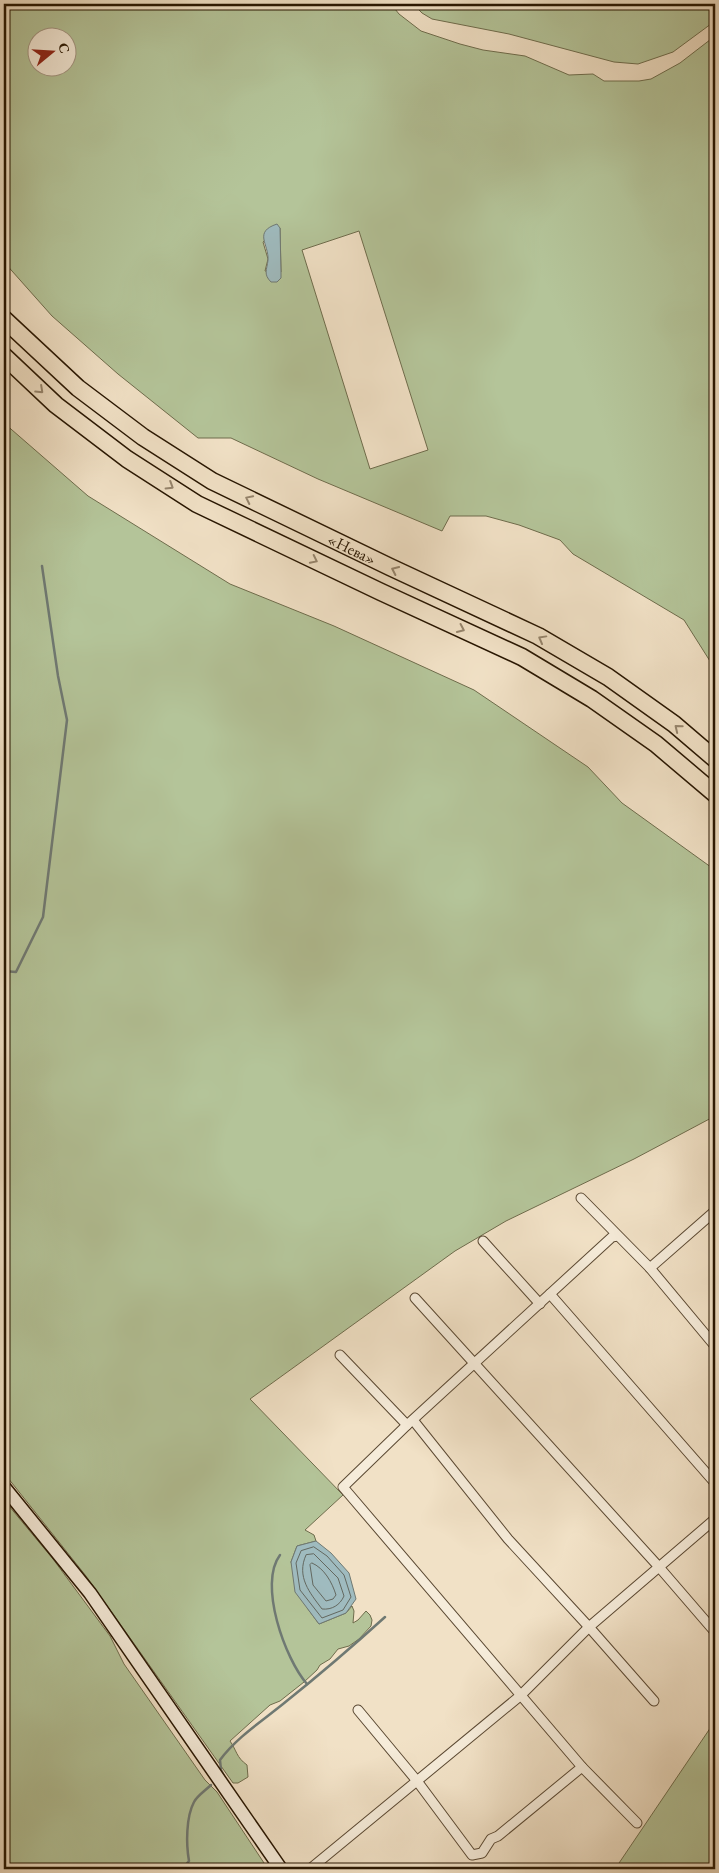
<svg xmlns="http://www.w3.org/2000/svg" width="719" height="1873" font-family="'EB Garamond',serif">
  <rect width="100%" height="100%" fill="#f1e1c6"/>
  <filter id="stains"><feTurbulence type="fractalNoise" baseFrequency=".004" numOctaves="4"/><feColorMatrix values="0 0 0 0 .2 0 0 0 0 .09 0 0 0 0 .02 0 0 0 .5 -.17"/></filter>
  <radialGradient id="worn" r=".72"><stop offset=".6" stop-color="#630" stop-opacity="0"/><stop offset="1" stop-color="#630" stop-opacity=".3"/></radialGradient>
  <!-- green -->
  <g fill="#b4c499" stroke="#6e6c4c" fill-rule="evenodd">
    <path d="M4,4H391L399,14L421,31L460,44L483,50L525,56L569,75L593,74L604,81H639L651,79L680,63L715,36V669L684,620L573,554L560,540L519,525L486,516H450L442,531L318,479L231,438H198L118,374L52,316L4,262ZM38,38H68V68H38ZM280,228L281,272L265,271L268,259L263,242ZM359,231L428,450L370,469L302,250Z"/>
    <polygon points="413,4 715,4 715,21 673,52 638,64 614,62 509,34 432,19 422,13"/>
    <path d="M4,423L88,496L230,584L334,626L474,690L588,767L622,803L715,870V1116L634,1159L506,1221L455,1251L250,1399L343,1495L305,1530L314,1535L316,1541L297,1546L291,1562L308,1609L319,1624L346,1613L352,1606L354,1611L353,1623L358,1620L366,1611L370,1615L372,1620L371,1626L359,1639L349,1646L338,1649L330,1659L320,1665L317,1670L304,1682L280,1701L270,1705L230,1741C237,1751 236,1757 247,1765L248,1777L238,1783H233L86,1576L4,1473Z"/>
    <polygon points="4,1500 53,1559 110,1636 124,1664 205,1780 217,1792 268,1869 4,1869"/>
    <polygon points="715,1721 715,1869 615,1869"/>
  </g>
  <!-- water -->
  <g fill="#9fbbbf" stroke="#6f7973">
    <path d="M277,224L280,228L281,272V278L277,282H271C263,274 267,270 268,260C269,244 253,232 277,224Z"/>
    <polygon points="316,1541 331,1553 349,1573 356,1599 346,1613 319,1624 295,1592 291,1562 297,1546"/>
  </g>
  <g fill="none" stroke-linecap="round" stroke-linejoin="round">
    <!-- shore -->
    <g stroke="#636860" stroke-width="1">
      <polygon points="314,1547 327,1556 344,1575 351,1597 343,1610 322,1618 300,1590 296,1563 301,1551"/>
      <path d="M314,1554L338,1578L344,1596C340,1605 332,1610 322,1609C310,1593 296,1577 306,1555Z"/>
      <path d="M312,1563C324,1568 332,1582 336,1595L333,1599L326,1601L313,1585L310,1565Z"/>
    </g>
    <!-- stream -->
    <g stroke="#6f7973" stroke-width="2.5">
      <polyline points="4,971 16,972 43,917 67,720 58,676 42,566"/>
      <path d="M280,1555C258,1584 285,1659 307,1684"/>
      <path d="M224,1776L221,1770L220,1760C236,1738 262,1721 283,1704C318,1676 352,1647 385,1617"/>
      <path d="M182,1869L189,1861C186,1844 186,1817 194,1802C197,1796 206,1790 211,1785"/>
    </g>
    <defs>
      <g id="street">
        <polyline points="581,1198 650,1268 715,1346"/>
        <polyline points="617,1236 612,1237 407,1425 343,1487 582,1767 637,1823"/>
        <polyline points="483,1241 540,1304"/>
        <polyline points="650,1268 715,1211"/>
        <polyline points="550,1294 715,1483"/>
        <polyline points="415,1298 659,1567 715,1632"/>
        <polyline points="340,1355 407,1425"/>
        <polyline points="413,1420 508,1539 589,1627 654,1701"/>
        <polyline points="358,1710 417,1781 472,1855 482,1853 491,1839 498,1836 582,1767"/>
        <polyline points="310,1869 520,1696 589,1627 715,1519"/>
      </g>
      <polyline id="secondary" points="4,1487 90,1593 281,1869"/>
      <g id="highway">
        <path id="s1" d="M4,319L78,388L143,437L212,481L390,567L538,636L608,677L674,724L715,759"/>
        <polyline points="4,356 56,405 127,459 197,504 381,592 522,657 592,699 656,744 715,794"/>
      </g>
    </defs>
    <!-- street casing -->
    <use href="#street" stroke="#5a4832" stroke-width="11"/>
    <!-- secondary casing -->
    <use href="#secondary" stroke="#271500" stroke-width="15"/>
    <!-- highway casing -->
    <use href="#highway" stroke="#271500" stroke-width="19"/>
    <!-- street -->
    <use href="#street" stroke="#f6ecda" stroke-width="9"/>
    <!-- secondary -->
    <use href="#secondary" stroke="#f6ecda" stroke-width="12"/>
    <!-- highway -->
    <use href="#highway" stroke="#f1e1c6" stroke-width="16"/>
  </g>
  <!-- one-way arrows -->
  <defs><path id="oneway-chevron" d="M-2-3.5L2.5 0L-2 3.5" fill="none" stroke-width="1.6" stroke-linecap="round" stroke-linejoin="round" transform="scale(1.25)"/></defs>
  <g stroke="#96856d">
    <use href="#oneway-chevron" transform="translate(40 390) rotate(43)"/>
    <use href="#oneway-chevron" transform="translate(170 486) rotate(32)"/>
    <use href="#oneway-chevron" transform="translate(249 499) rotate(-154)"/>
    <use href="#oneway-chevron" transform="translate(314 560) rotate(26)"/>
    <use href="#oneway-chevron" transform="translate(395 570) rotate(-155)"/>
    <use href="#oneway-chevron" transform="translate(461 629) rotate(25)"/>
    <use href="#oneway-chevron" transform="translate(542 639) rotate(-151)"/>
    <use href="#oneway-chevron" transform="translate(678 728) rotate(-141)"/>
  </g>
  <g text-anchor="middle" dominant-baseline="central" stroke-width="4.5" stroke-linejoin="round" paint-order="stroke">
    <!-- street labels -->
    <g font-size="16" fill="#271500" stroke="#f6ecda">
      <text stroke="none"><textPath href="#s1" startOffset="420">«Нева»</textPath></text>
    </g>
  </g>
  <!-- margin -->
  <rect width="719" height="1873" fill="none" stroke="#f1e1c6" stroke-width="20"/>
  <rect x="5" y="5" width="709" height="1863" fill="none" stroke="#271500" stroke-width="2.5"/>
  <rect x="10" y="10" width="699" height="1853" fill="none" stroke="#271500"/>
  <!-- north arrow -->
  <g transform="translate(52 52) rotate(72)"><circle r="24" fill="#f6ecda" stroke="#a39683"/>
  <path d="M0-4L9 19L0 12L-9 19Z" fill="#8f2418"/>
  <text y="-8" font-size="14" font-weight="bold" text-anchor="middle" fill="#271500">С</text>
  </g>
  <rect width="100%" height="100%" filter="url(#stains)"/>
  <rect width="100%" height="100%" fill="url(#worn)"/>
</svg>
